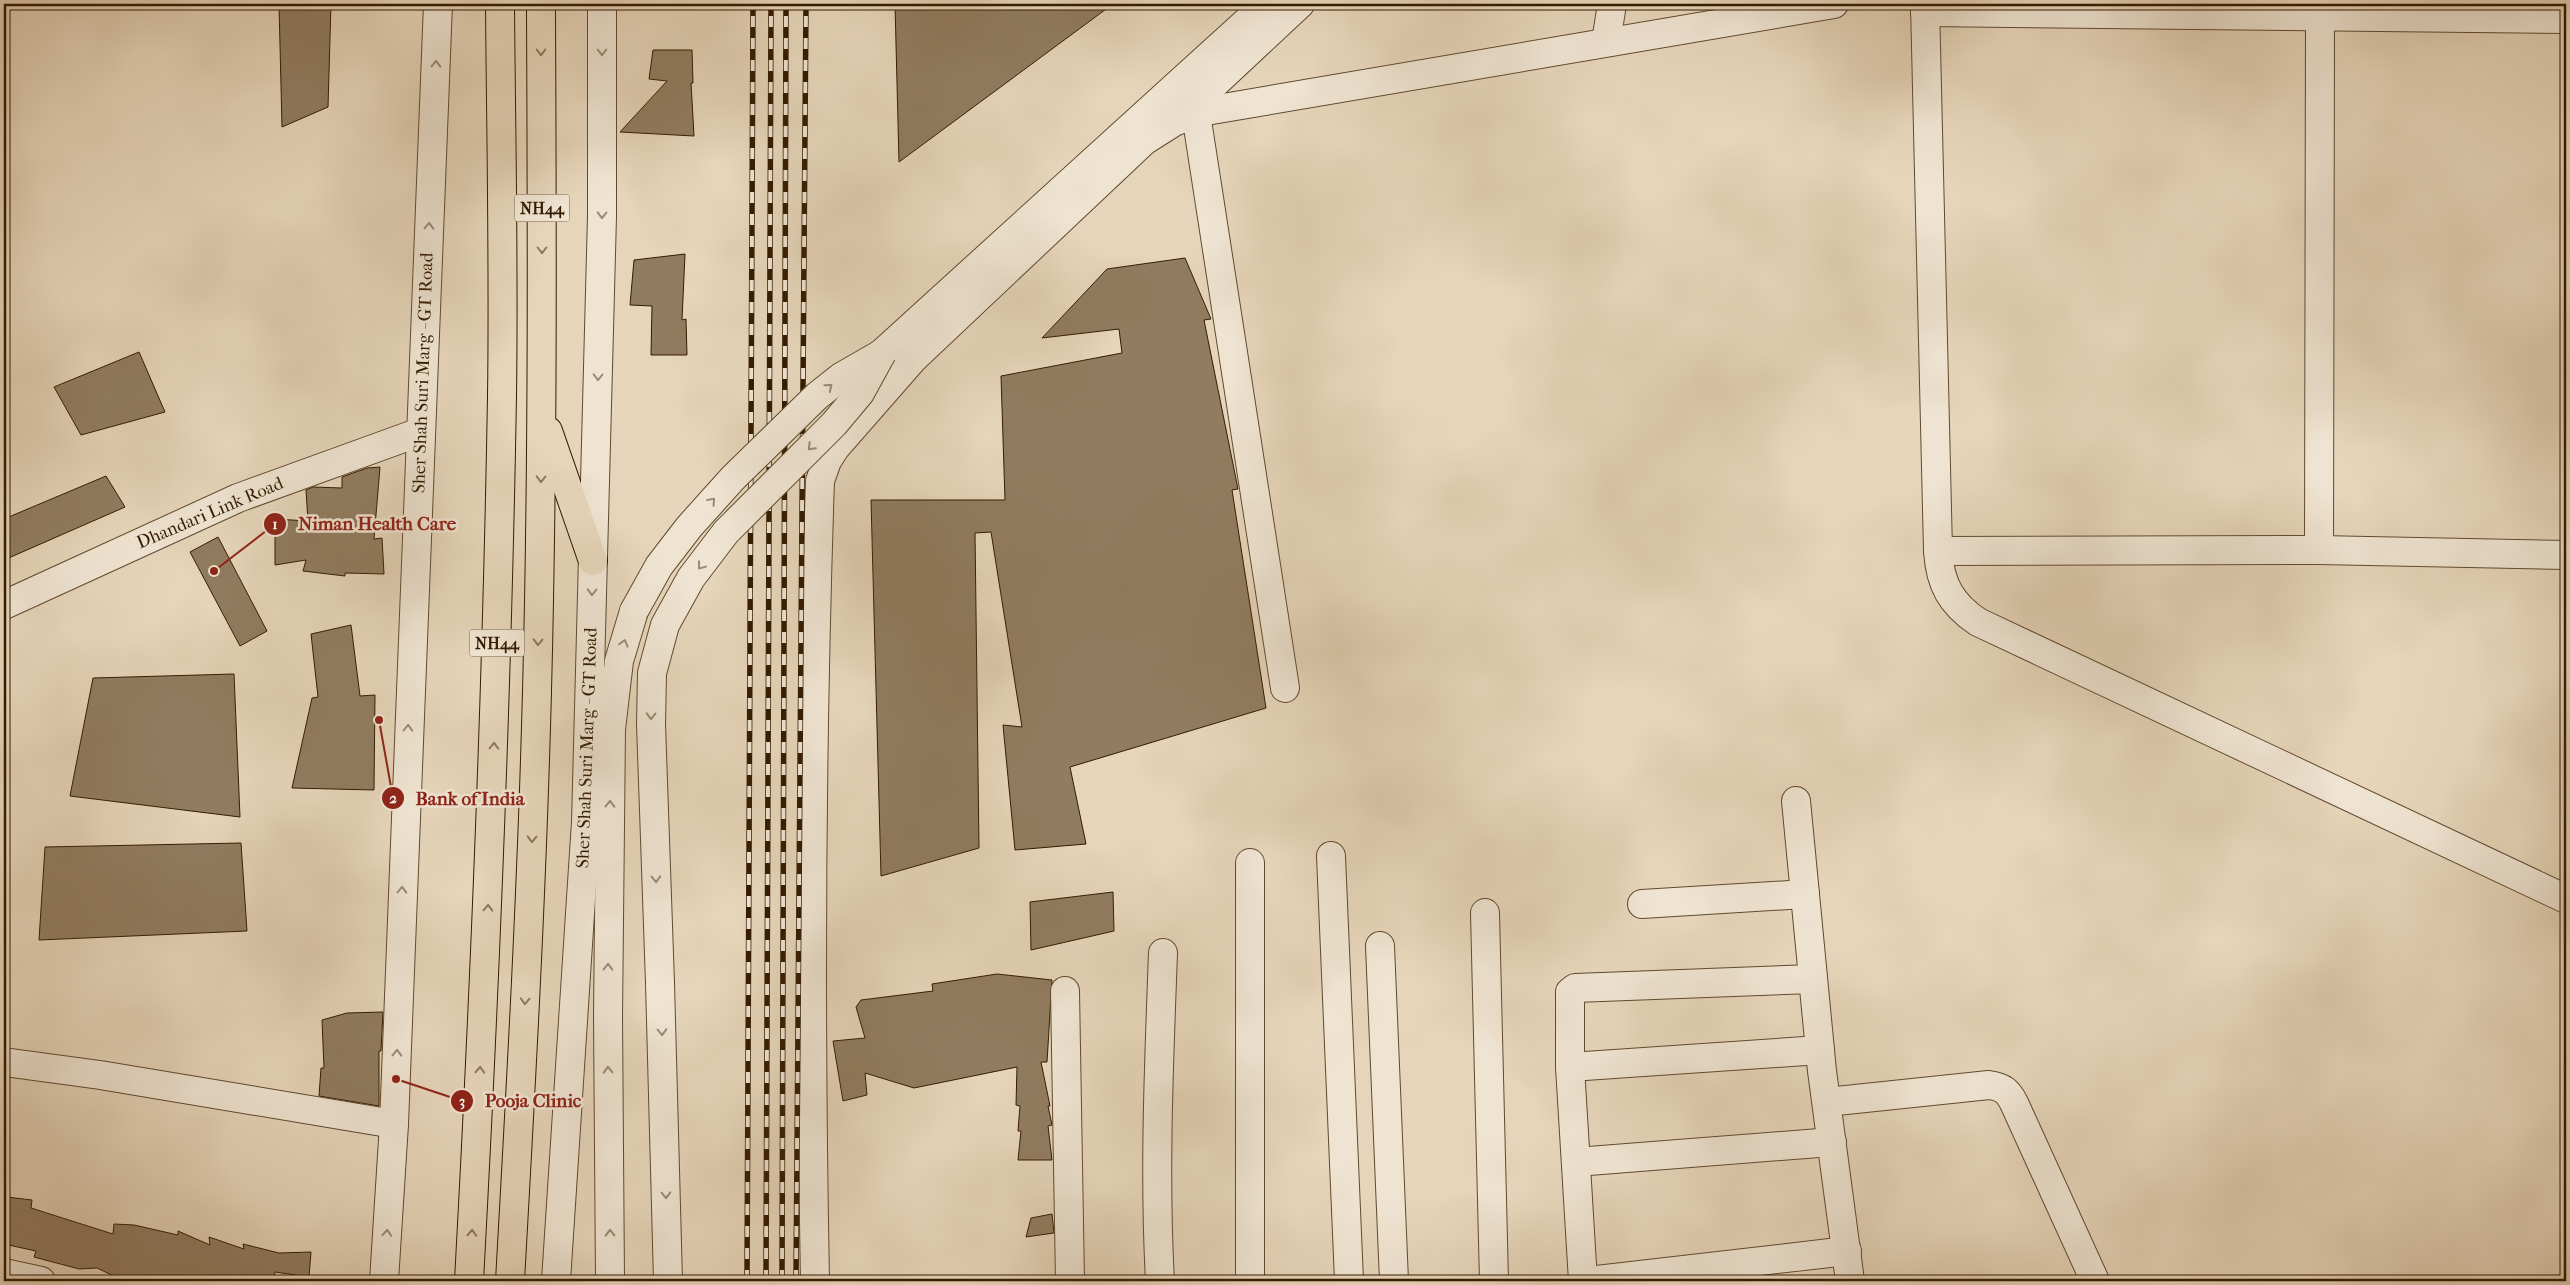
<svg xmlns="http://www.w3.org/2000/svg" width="2570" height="1285" font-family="'IM FELL French Canon',serif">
  <rect width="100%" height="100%" fill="#e6d5ba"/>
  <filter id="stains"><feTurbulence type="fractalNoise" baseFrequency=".004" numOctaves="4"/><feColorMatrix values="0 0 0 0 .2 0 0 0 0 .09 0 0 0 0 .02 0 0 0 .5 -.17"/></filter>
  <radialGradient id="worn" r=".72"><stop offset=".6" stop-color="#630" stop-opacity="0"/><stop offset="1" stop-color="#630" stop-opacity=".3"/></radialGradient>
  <!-- building -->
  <g fill="#917c61" stroke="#341b00">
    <polygon points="279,4 331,4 328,107 282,127"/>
    <polygon points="895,4 1113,4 899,162"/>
    <polygon points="653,50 692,50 693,83 691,83 694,136 620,132 667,81 649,79"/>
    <polygon points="685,254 682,320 686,319 687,355 651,355 652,306 630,305 634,260"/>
    <polygon points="1185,258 1211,319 1204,320 1238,489 1232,490 1266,708 1070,767 1086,844 1015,850 1003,725 1022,727 991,532 975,533 979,848 881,876 871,500 1005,500 1001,376 1122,353 1119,329 1042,338 1107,269"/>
    <polygon points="139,352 165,412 81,435 54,387"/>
    <polygon points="380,467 374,539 382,538 384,574 345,573 345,576 303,571 306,560 275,565 275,519 308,521 306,490 313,487 342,488 342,477 367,468"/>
    <polygon points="106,476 125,507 4,560 4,519"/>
    <polygon points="218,537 267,631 240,646 190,552"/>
    <polygon points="351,625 360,696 375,695 374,790 292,788 312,698 318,697 311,634"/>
    <polygon points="234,674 240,817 70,796 93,678"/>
    <polygon points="241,843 247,931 39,940 45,847"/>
    <polygon points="1113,892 1114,931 1031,950 1030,902"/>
    <polygon points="997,974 1052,980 1047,1062 1041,1062 1050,1106 1048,1106 1052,1125 1048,1126 1052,1160 1018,1160 1021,1131 1018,1131 1020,1106 1016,1105 1017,1067 914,1088 865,1073 867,1095 843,1101 833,1041 865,1038 856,1007 861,1000 933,991 932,984"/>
    <polygon points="383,1012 381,1051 379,1051 379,1106 319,1096 321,1068 324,1068 322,1020 347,1013"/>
    <polygon points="7,1197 32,1200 31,1208 113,1234 114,1224 134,1225 178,1235 178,1231 210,1245 209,1237 244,1249 243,1244 279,1253 311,1252 309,1277 275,1272 274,1281 179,1281 179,1278 120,1279 97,1268 79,1269 34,1257 36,1251 4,1244 4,1209"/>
    <polygon points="1052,1214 1054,1233 1026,1237 1031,1218"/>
  </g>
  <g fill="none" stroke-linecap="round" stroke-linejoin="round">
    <defs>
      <g id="minor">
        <polyline points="1925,4 1938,551 2319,550 2566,555"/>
        <polyline points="1925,12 2566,19"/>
        <polyline points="1606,42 1612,4"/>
        <polyline points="1196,114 1285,688"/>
        <polyline points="1179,117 1300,4"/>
        <polyline points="882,353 1266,4"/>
        <polyline points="2319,550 2320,18"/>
        <path d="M1938,551C1940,584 1951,604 1978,622L2566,899"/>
        <polyline points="4,605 238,498 420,432"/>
        <polyline points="1796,801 1822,1071 1850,1281"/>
        <polyline points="1331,856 1349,1281"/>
        <polyline points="1250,863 1250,1281"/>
        <polyline points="1642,904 1805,894"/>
        <polyline points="1485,913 1494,1281"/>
        <polyline points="1380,946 1394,1281"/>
        <polyline points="660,983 668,1281"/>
        <polyline points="1065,991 1070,1281"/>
        <polyline points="4,1062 100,1075 394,1124"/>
        <polyline points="1570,1067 1820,1050"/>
        <path d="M1827,1102L1989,1085C2003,1087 2008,1091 2014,1103L2095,1281"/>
        <polyline points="1576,1162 1832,1142"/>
        <polyline points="4,1273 41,1281"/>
        <polyline points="384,1281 394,1124 438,4"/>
        <polyline points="556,1281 586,822 602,216 602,4"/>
        <polyline points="610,1281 608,1016 611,729 619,661 634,611"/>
        <path d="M815,1281C810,1014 811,747 820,481L827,461L836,447L913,359L1144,141L1174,122L1200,112L1834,4"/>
        <path d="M1160,1281C1154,1172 1159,1063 1163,953"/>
        <polyline points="1583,1281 1570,1067 1570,992 1575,988 1813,979"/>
        <polyline points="1588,1281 1847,1251"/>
      </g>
      <g id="highway">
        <polyline points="548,431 593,561"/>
        <path d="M469,1281C485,986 497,691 502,396C504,265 501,134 500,4"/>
        <path d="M510,1281C521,1085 532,888 537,691C543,462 542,233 541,4"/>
      </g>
    </defs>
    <!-- minor casing -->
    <use href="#minor" stroke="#604a2e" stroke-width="30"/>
    <!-- highway casing -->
    <use href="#highway" stroke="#341b00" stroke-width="30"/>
    <!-- minor -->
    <use href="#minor" stroke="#efe4d2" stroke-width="28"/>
    <!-- highway -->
    <use href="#highway" stroke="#e6d5ba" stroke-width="28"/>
    <defs>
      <g id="rail">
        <polyline points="747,1281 753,4"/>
        <polyline points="766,1281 771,4"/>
        <polyline points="782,1281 786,4"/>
        <polyline points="796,1281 806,4"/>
      </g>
    </defs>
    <!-- rail casing -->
    <use href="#rail" stroke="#341b00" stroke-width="5.5"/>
    <!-- rail -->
    <use href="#rail" stroke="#efe4d2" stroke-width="4" stroke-dasharray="11" stroke-linecap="butt"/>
    <defs>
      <g id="minor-bridge">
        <polyline points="634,611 659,566 689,527 733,478 817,396 841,377 881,354"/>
        <polyline points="660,983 651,724 652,673 665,625 691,578 726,532 834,424 860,393 882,353"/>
      </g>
    </defs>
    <!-- minor-bridge casing -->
    <use href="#minor-bridge" stroke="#604a2e" stroke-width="30" stroke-linecap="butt"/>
    <!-- minor-bridge -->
    <use href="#minor-bridge" stroke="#efe4d2" stroke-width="28"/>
  </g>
  <!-- one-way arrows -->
  <defs><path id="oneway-chevron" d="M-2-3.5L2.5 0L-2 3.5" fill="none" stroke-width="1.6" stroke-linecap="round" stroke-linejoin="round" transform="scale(1.25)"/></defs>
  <g stroke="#8d785d">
    <use href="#oneway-chevron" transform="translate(541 52) rotate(90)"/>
    <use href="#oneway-chevron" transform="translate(542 250) rotate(90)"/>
    <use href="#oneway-chevron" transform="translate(541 479) rotate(91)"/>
    <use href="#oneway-chevron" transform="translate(538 642) rotate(91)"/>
    <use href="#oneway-chevron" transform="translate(494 746) rotate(-88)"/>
    <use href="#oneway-chevron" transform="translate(532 839) rotate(92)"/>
    <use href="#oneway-chevron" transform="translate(488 908) rotate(-88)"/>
    <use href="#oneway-chevron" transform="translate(525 1001) rotate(93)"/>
    <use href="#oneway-chevron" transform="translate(480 1070) rotate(-87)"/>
    <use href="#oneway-chevron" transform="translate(472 1233) rotate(-87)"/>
  </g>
  <g stroke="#9b8a74">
    <use href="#oneway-chevron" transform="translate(602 52) rotate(90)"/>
    <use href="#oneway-chevron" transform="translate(436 64) rotate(-88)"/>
    <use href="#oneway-chevron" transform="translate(602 215) rotate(91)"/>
    <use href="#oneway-chevron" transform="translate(429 226) rotate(-88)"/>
    <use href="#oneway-chevron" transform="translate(598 377) rotate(91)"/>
    <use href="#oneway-chevron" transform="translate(829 387) rotate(-39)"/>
    <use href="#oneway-chevron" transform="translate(811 447) rotate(135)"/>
    <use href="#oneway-chevron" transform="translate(712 501) rotate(-48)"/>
    <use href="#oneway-chevron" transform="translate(701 566) rotate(127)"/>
    <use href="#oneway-chevron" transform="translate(592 592) rotate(91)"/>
    <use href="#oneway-chevron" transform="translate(624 643) rotate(-74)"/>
    <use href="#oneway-chevron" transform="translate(651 716) rotate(91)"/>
    <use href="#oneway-chevron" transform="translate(408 728) rotate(-88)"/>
    <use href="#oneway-chevron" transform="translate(610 804) rotate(-89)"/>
    <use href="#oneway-chevron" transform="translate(656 879) rotate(88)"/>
    <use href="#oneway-chevron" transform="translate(402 890) rotate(-88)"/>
    <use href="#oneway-chevron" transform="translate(608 967) rotate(-89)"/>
    <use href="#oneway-chevron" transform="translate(662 1032) rotate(89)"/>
    <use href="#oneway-chevron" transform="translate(397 1053) rotate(-88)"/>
    <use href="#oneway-chevron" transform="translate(608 1070) rotate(-91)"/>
    <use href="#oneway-chevron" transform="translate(666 1195) rotate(89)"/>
    <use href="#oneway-chevron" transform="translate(387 1233) rotate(-86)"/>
    <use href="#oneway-chevron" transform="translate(610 1233) rotate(-91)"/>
  </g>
  <g text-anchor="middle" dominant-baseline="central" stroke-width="5" stroke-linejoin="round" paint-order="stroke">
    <!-- shield labels -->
    <g fill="#efe4d2" stroke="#6c573f" stroke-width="1">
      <rect x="514.5" y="194.5" width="55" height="27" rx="4"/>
      <rect x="469.5" y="629.5" width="55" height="27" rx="4"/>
    </g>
    <g font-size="16" font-weight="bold" fill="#341b00">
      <text x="542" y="208">NH44</text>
      <text x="497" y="643">NH44</text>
    </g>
    <!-- street labels -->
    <g font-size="18" fill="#341b00" stroke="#efe4d2">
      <text transform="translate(423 373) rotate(-88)">Sher Shah Suri Marg - GT Road</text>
      <text transform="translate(210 513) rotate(-23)">Dhandari Link Road</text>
      <text transform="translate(587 748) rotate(-88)">Sher Shah Suri Marg - GT Road</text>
    </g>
  </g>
  <!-- callouts -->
  <path fill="none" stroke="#8f2418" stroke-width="2" d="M214 571L275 524M379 720L393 798M396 1079L462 1101"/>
  <g fill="#8f2418" stroke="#efe4d2" stroke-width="2">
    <circle cx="214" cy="571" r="5"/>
    <circle cx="379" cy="720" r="5"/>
    <circle cx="396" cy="1079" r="5"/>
    <circle cx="275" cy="524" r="12"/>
    <circle cx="393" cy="798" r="12"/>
    <circle cx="462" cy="1101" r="12"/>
  </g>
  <g font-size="15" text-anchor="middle" font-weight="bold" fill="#fff">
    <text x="275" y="529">1</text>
    <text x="393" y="803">2</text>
    <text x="462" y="1106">3</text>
  </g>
  <g font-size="19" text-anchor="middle" font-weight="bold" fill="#8f2418" stroke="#efe4d2" stroke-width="5" stroke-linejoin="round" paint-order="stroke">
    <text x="377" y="530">Niman Health Care</text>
    <text x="470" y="805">Bank of India</text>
    <text x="533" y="1107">Pooja Clinic</text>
  </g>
  <!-- margin -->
  <rect width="2570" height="1285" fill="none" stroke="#e6d5ba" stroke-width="20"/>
  <rect x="5" y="5" width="2560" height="1275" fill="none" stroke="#341b00" stroke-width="2.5"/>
  <rect x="10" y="10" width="2550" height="1265" fill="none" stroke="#341b00"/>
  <rect width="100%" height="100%" filter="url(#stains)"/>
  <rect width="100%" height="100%" fill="url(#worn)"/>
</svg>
